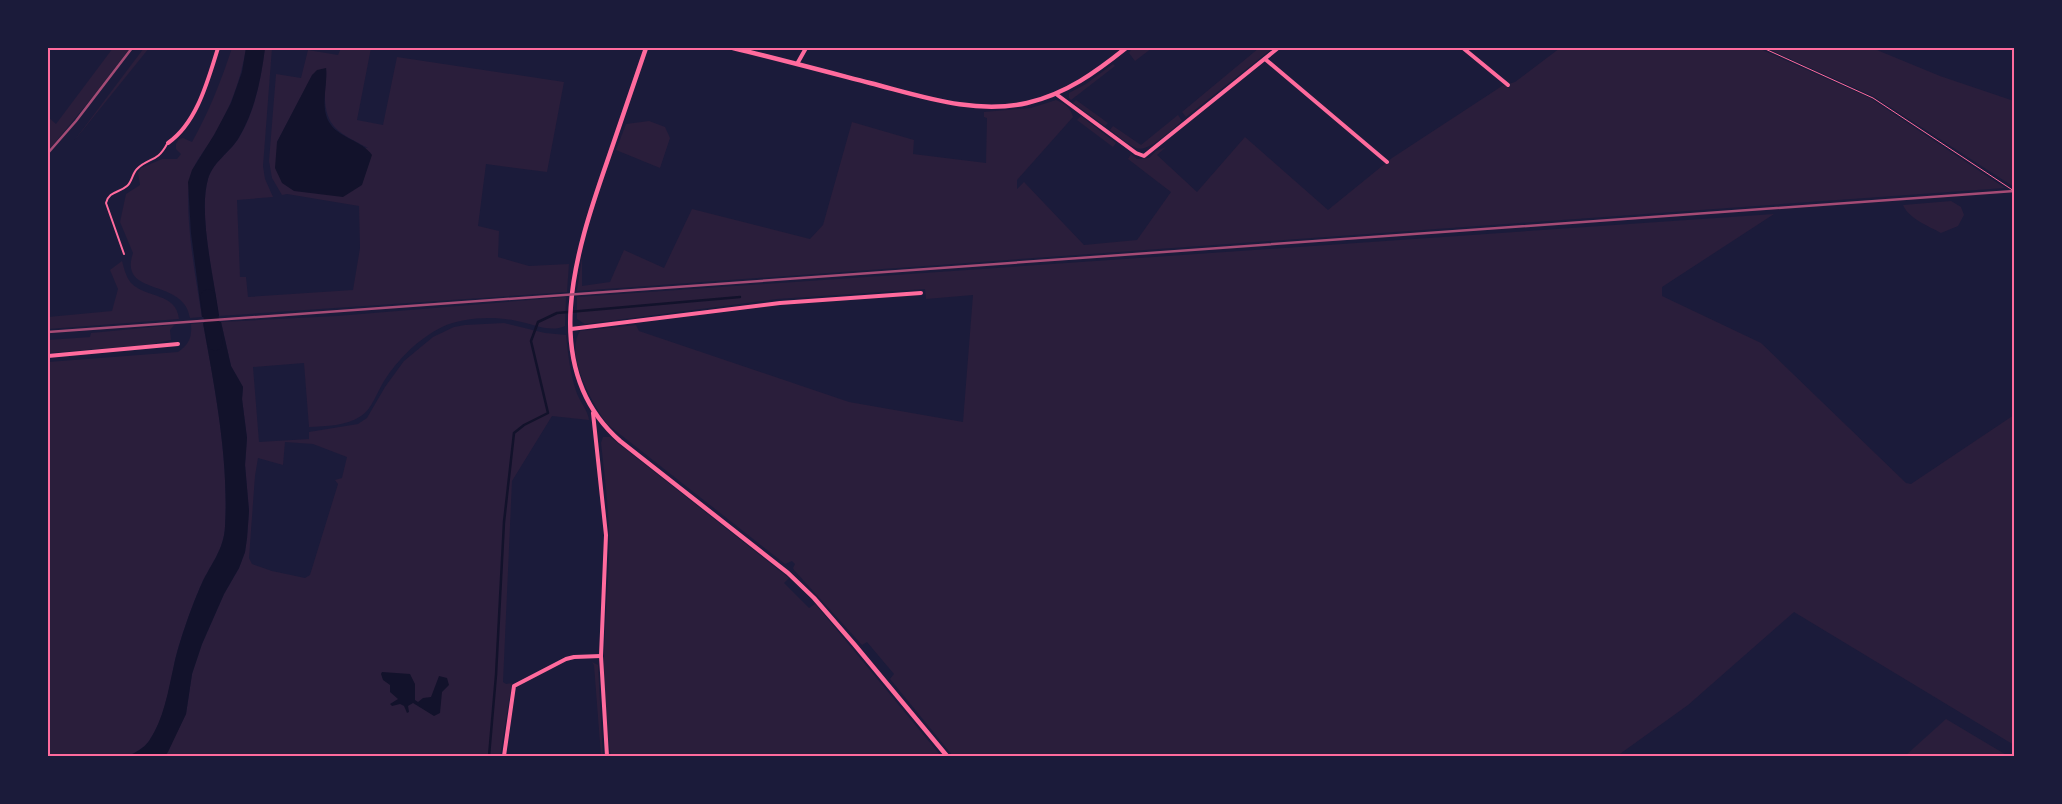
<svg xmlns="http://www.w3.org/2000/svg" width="2062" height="804" font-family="Arial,sans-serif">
  <rect width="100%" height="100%" fill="#1b1b3a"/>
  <!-- green -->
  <g fill="#2a1e3b" fill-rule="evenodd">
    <polygon points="113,48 130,48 96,93 48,151 48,117 56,124"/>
    <polygon points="144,48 149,48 74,141"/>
    <path d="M232,48H246C241,80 230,109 213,137C207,147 198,158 193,169C180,198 197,284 202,317L190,318C184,277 118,298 133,253L120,222L126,194L140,185L138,173L141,168L162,159H177L181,154L176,149V144L179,139L183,138L192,142C209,112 221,81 232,48Z"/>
    <path d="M265,48H272L263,166L265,179L273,197L237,200L240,277H246L248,297L353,290L360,248L359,206L287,194L282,195L272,178L269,161L276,74L301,78L308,50L338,55L341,48H371L357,120L383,125L397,57L564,82L547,172L486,164L478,226L499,231L498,257L529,266L569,264L567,292L219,316C214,279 198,213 208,179C213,162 229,153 238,139C255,112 261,79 265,48ZM326,68C327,79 324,90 325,101C327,130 344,135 368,148L277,142L312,76Z"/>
    <polygon points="1132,48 1152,48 1135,61 1129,53"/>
    <polygon points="1259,48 1273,48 1186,117 1182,112"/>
    <path d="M1560,48H1758L1870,98L2005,188L577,291L582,257V286L610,282L624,250L664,268L692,209L810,239L823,225L852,122L914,140L913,154L986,163L987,118L984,117V112L1031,108L1056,100C1064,103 1071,108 1073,117L1017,180V189L1024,182L1084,245L1137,240L1171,192L1128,159L1131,154L1137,159L1149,158L1156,151L1166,147L1157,155L1197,192L1245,137L1328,210L1392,158L1502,86L1515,82Z"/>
    <polygon points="1766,48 1872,48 1940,76 2014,101 2014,187 1873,96"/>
    <polygon points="1113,64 1115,66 1071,100 1069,98 1069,93 1086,84"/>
    <polygon points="1076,100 1108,123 1105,126 1073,103"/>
    <path d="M1178,115L1182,121C1172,129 1149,153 1136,148C1127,144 1118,136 1110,130L1113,126L1141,145Z"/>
    <polygon points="1081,116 1116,143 1113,147 1077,120"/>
    <polygon points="649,121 665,127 670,138 660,168 616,150 626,124"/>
    <path d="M1951,201L1961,207L1964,215L1958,226L1941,233C1929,226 1909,219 1903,205Z"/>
    <path d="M1774,214L1662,287V296L1761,343L1906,483L1911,484L2014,415V745L1794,612L1688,705L1617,756H953L890,679L894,674L867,642L862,645L794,570L793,568L795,564L792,561L785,564L607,424C593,404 564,355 580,331L636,325L639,331L849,402L963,422L973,295L926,299L925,289L777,299L585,324L577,319V297Z"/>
    <path d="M122,261C124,268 126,277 131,283C147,299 176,292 179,319L48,329V317L112,311L118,289L110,270Z"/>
    <path d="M566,297L565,326C550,333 533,324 517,321C495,316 463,317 442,327C418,339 398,359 384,381C377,392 372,409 361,416C347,426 326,426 309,427L304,363L253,367L259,442L309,439V432L358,424L367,418L385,387L404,361L433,337L454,327L465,325L504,323L545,333L566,335C568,354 570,372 576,391C579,401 588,410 589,420L552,416L512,481L503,682L506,684L512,683L500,756H165L186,714L192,674L202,644L224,594L239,568L245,552L247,538L249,511L245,465L247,438L242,399L243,387L231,366L221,322L337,316ZM285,442L313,444L347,457L342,478L335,480L338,484L310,575L305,578L272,571L252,564L249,558L255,476L258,458L283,465Z"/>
    <path d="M203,323C215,389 229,460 225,527C224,549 211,564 202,583C192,605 179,642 174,665C169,691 164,719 149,741C144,748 135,753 128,756H48V362L178,352C189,344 192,338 191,324Z"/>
    <polygon points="174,325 170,330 171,340 147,345 48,353 48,340 90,337 91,333"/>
    <path d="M603,437H610L789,578L784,583L809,608L815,604L827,618L941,756H611C597,690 607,620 609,554C610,517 605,479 601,443Z"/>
    <polygon points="592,662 598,665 603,756 601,756 594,665"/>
    <polygon points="1946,719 2008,756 1905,756"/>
  </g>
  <!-- water -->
  <g fill="#12122b">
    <path d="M246,48H265C261,79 255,111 238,139C229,153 213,162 208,179C198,213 214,279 219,316L202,317L191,233L188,182L192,170L214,135L231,103L242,72Z"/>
    <path d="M326,68C328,85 320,106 329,122C338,138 362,140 372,155L362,185L343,197L294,191L282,183L275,168L277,142L312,75L317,70Z"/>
    <path d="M221,322L231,366L243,387L242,399L247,438L245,465L249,511L247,538L245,552L239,568L224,594L202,644L192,674L186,714L168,752L165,756H128C135,753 144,748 149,741C164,719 168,691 174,665C179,642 192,605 202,583C211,564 224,549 225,527C229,460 215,389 203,323Z"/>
    <polygon points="382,672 410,674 415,684 415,700 418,702 423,698 431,697 439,676 447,678 449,685 442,692 440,713 434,716 413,703 408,706 409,712 407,713 404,706 400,704 392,706 390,704 398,699 390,692 390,685 383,680 381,674"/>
  </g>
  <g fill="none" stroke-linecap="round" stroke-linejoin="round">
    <!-- stream -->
    <polyline stroke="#12122b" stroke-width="2.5" points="489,756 496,675 504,522 514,433 524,425 548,413 531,341 538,322 557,313 740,297"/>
    <!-- river -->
    <polyline stroke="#12122b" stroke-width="15" points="208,297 215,343"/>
    <!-- path -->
    <polyline stroke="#ff6b9d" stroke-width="1" points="1763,48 1873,98 2014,191"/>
    <!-- service -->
    <path stroke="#ff6b9d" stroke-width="2" d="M124,254L106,203C109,191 119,193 127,186C132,182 132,174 137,169C149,157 157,163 167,144"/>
    <!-- minor -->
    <g stroke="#ff6b9d" stroke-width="4">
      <polyline points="1463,48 1508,85"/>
      <polyline points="1265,59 1387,162"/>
      <polyline points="797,64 806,48"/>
      <polyline points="1056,94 1136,153 1144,156 1278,48"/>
      <path d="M168,143C197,123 208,80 218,48"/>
      <polyline points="571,329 780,303 921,293"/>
      <polyline points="48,356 178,344"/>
      <polyline points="593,413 606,535 601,656 607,756"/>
      <polyline points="504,756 514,686 566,659 574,657 601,656"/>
    </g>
    <!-- tertiary -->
    <g stroke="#ff6b9d" stroke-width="4.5">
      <path d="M646,48C633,86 620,124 607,162C576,251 537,368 620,441L788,573L814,598L854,644L947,756"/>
      <path d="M733,48C779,59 824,71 870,83C921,96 974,115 1027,103C1066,94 1096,72 1126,48"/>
    </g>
    <!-- rail -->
    <g stroke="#a44b75" stroke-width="2.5">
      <polyline points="48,153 76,121 132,48"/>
      <polyline points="48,332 2014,191"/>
    </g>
  </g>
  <!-- border -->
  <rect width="2062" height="804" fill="none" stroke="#1b1b3a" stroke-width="98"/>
  <rect x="49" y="49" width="1964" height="706" fill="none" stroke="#ff6b9d" stroke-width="2"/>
</svg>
